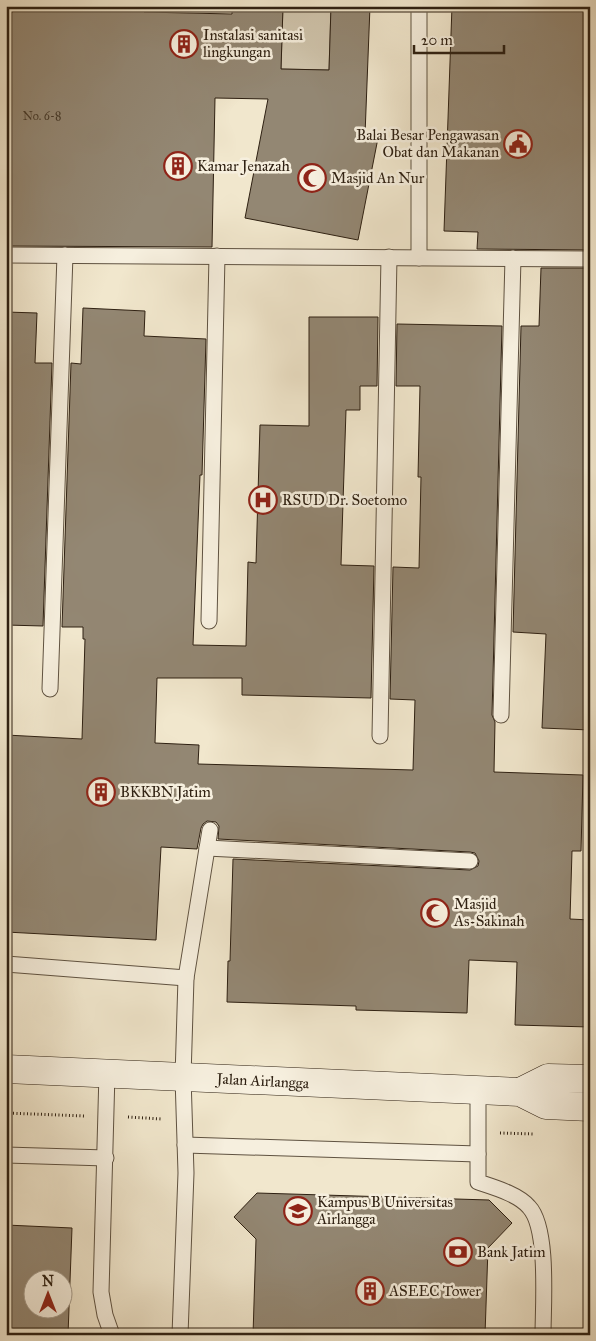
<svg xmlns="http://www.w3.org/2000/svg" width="596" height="1341" font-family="'IM FELL Great Primer',serif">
  <rect width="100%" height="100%" fill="#f1e7cd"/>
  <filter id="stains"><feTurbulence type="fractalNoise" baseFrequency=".004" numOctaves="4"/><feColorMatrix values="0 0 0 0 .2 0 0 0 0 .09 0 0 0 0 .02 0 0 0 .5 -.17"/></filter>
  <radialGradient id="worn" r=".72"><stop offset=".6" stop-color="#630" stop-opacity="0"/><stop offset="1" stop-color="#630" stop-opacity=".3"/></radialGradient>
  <!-- green -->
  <polygon fill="#d0c5ad" stroke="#7f7260" points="283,6 331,6 329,70 281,69"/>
  <!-- building -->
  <g fill="#938773" stroke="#2e2012" fill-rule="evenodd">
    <polygon points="6,6 144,6 144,12 232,14 232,6 283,6 281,69 329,70 331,6 370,6 365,135 378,138 358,240 245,218 268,99 215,98 212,247 6,246"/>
    <polygon points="452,6 590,6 590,250 477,249 478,232 444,231"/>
    <polygon points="541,268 590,268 590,570 587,641 590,641 590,730 542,728 546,634 513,632 521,326 539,326"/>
    <polygon points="83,308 145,311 144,336 206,339 202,475 200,475 193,645 246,646 248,562 256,563 260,425 309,426 309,317 378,317 377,386 360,386 360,410 346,410 341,565 374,566 371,698 242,695 242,678 157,678 155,743 199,745 198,764 413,770 415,700 390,699 393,567 419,568 421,477 418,477 420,386 396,386 397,324 502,326 492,715 495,722 494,772 583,775 581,851 572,851 570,919 590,920 590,1027 515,1025 517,962 469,960 467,1013 356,1010 356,1006 227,1002 228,961 230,961 233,859 470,870 478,866 479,861 475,853 470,852 218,839 219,826 216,822 207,821 203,824 201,828 197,849 161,847 156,940 6,932 8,839 6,839 6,735 82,739 85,639 83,639 83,627 62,627 71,363 81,364"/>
    <polygon points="6,312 37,313 35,363 52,363 43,626 6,625"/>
    <polygon points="257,1193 489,1200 512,1223 488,1248 485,1335 253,1335 256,1239 234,1217"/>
    <path d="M6,1225L72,1228L68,1335H6ZM32,1278H62V1308H32Z"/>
  </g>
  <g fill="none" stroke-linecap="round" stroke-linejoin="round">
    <defs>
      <g id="service">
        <polyline points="419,6 419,258"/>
        <polyline points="6,255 590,259"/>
        <polyline points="209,621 217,256"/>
        <polyline points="50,689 65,255"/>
        <polyline points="501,715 513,258"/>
        <polyline points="380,736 389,257"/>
        <polyline points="207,848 470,861"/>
        <polyline points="6,964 186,978 210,830"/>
        <polyline points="107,1073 101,1292 105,1315 112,1335"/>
        <path d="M478,1090V1182C493,1187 518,1194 529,1207C549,1228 543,1306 543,1335"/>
        <polyline points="185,1145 478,1154"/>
        <polyline points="6,1155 106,1158"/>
        <polyline points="180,1335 186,1173 183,1077 186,978"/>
      </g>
      <g id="secondary">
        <polyline points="6,1069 520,1092 546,1105 590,1107"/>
        <polyline points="520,1092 548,1078 590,1079"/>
      </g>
    </defs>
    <!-- service casing -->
    <use href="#service" stroke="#5f5241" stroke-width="17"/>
    <!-- secondary casing -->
    <use href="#secondary" stroke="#2e2012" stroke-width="29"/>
    <!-- path -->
    <g stroke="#2e2012" stroke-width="3" stroke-dasharray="1 2.5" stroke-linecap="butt">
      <polyline points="6,1113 85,1116"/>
      <polyline points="128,1117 162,1119"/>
      <polyline points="500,1133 534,1134"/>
    </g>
    <!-- service -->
    <use href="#service" stroke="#f6efde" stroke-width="15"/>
    <!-- secondary -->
    <use href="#secondary" stroke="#f6efde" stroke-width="28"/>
  </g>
  <!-- icons -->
  <defs>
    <symbol id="building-ring" viewBox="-11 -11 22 22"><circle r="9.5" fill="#f6efde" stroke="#8f2418" stroke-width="1.5"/><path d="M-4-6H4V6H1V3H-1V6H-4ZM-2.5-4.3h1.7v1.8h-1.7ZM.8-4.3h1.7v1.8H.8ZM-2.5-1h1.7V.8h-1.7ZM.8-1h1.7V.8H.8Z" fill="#8f2418"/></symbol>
    <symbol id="civic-ring" viewBox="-11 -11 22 22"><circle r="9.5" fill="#f6efde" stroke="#8f2418" stroke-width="1.5"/><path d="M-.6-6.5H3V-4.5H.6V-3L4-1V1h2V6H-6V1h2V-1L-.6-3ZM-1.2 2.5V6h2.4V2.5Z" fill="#8f2418"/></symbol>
    <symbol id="mosque-ring" viewBox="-11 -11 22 22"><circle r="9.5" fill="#f6efde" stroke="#8f2418" stroke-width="1.5"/><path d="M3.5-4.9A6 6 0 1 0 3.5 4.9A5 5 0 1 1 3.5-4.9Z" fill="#8f2418"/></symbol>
    <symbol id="hospital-ring" viewBox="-11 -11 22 22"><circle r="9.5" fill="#f6efde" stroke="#8f2418" stroke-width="1.5"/><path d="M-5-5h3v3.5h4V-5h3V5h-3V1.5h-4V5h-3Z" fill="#8f2418"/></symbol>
    <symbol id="university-ring" viewBox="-11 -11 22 22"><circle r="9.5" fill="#f6efde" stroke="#8f2418" stroke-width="1.5"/><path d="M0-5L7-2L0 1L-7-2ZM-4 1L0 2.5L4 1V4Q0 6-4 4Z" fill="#8f2418"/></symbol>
    <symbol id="bank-ring" viewBox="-11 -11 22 22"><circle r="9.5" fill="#f6efde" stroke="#8f2418" stroke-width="1.5"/><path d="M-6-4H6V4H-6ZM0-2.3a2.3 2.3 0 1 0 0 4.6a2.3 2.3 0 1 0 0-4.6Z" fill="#8f2418"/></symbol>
  </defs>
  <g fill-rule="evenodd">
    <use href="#building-ring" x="168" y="28" width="32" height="32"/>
    <use href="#civic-ring" x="502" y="128" width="32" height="32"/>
    <use href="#building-ring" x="162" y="150" width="32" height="32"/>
    <use href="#mosque-ring" x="296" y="162" width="32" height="32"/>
    <use href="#hospital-ring" x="247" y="484" width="32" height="32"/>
    <use href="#building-ring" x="85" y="776" width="32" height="32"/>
    <use href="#mosque-ring" x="419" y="897" width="32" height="32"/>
    <use href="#university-ring" x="282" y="1195" width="32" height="32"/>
    <use href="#bank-ring" x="442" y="1236" width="32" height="32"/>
    <use href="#building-ring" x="354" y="1275" width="32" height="32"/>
  </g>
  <g text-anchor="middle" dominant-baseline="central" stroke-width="5" stroke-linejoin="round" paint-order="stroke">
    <!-- number labels -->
    <g font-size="12" fill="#473a2a">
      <text x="42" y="116">No. 6-8</text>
    </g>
    <!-- poi labels -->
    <g font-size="15" fill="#2e2012" stroke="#f6efde" text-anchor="start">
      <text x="203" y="35">Instalasi sanitasi<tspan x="203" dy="17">lingkungan</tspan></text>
      <text x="499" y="135" text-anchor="end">Balai Besar Pengawasan<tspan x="499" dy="17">Obat dan Makanan</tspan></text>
      <text x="197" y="166">Kamar Jenazah</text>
      <text x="331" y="178">Masjid An Nur</text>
      <text x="282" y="500">RSUD Dr. Soetomo</text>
      <text x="120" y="792">BKKBN Jatim</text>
      <text x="454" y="904">Masjid<tspan x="454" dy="17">As-Sakinah</tspan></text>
      <text x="317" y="1202">Kampus B Universitas<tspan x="317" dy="17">Airlangga</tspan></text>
      <text x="477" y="1252">Bank Jatim</text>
      <text x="389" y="1291">ASEEC Tower</text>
    </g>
    <!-- street labels -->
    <g font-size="15" fill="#2e2012" stroke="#f6efde">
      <text transform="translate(263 1081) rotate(3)">Jalan Airlangga</text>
    </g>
  </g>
  <!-- margin -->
  <rect width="596" height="1341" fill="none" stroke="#f1e7cd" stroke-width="25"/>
  <rect x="8" y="8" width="581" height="1326" fill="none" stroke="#2e2012" stroke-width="2.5"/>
  <rect x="12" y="12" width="571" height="1316" fill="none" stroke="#2e2012"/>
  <!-- north arrow -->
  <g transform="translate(48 1294)"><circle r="24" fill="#f6efde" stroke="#a69c8c"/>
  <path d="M0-4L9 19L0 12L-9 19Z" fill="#8f2418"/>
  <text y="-8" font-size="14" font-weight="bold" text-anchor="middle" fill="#2e2012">N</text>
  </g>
  <!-- scale -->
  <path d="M414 45v8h90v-8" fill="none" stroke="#2e2012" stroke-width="2.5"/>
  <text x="421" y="45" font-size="15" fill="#2e2012" stroke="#f6efde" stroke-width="4" paint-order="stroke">20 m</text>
  <rect width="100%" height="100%" filter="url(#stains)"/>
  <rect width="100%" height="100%" fill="url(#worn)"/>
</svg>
